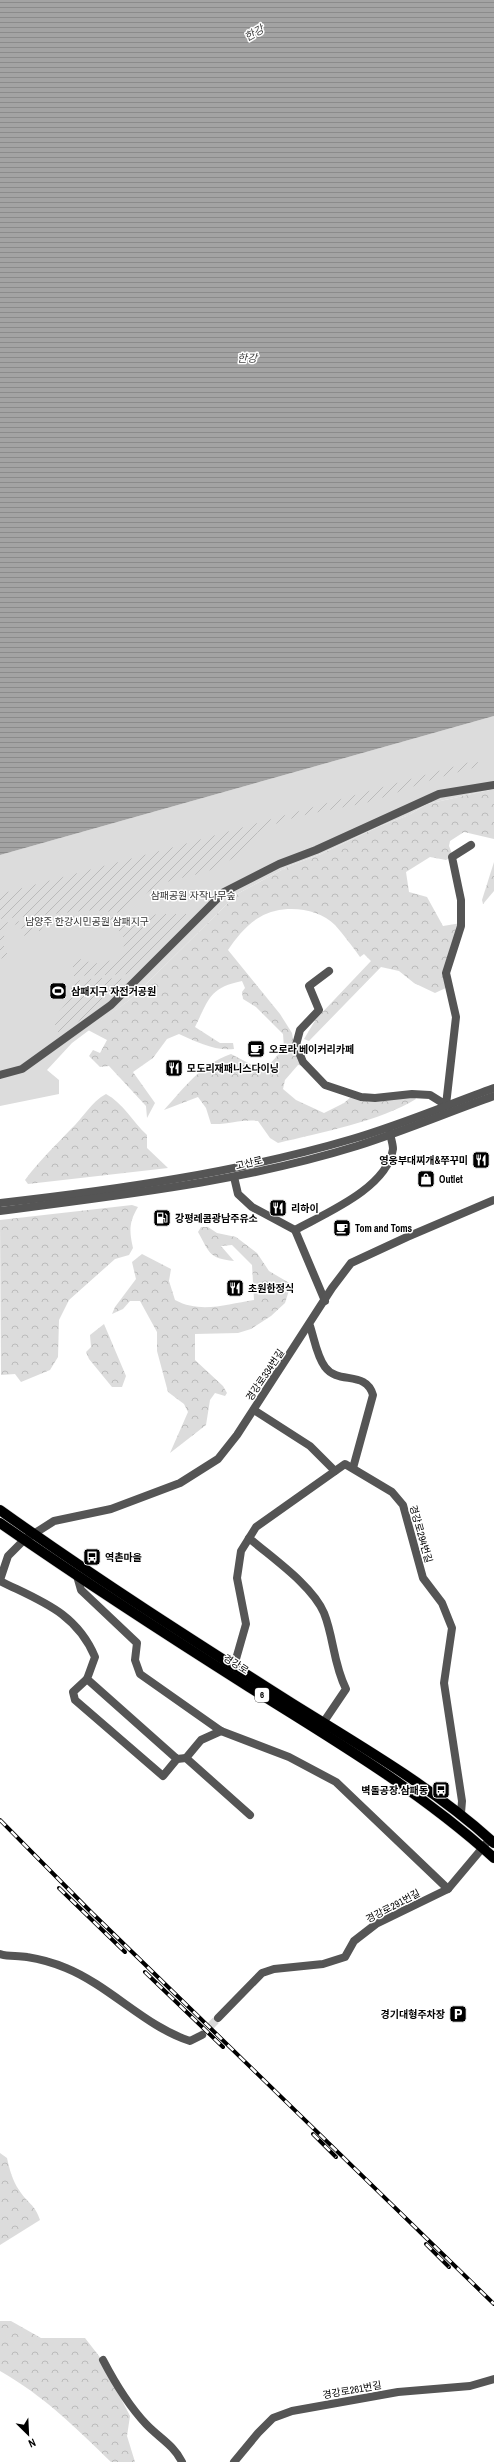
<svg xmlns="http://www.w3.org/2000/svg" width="494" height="2462" font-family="'Archivo Narrow','Noto Sans KR',sans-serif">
  <defs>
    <pattern id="forest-crowns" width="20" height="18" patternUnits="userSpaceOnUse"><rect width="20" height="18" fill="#dcdcdc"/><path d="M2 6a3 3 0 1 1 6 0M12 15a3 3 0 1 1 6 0" fill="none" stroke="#bbb"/></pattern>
    <pattern id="garden-furrows" width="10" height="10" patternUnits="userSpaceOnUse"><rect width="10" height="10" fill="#dcdcdc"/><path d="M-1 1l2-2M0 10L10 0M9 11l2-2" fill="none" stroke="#bbb"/></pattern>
    <pattern id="water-rules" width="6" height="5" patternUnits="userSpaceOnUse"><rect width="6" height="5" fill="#a3a3a3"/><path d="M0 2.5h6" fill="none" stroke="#8b8b8b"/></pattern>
  </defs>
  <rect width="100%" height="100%" fill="#fff"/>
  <!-- forest -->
  <g fill="url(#forest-crowns)">
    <path d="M494,789V839L464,832L450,841L449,846L453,856L446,860L430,857L406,872L409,892L427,897L443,926L461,923L451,945L448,987L435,993L414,983L399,971L381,967L309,1041L304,1039L316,1019L371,961L364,954L360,957C352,946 344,935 335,925C317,907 282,904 260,917C247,924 236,938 228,950L280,1014L292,1033L295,1051L303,1066L298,1065L285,1080L283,1089L296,1100L324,1113L344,1103L352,1096H414L416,1099C381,1121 319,1133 278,1143L270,1138L258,1121C242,1119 228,1125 211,1124L206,1108L198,1097L164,1110C186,1086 199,1066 231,1054L260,1069L269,1065L284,1048L283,1034L256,1007L243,999L242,992L245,988L242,981C209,988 209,999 195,1027L220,1043H233L234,1049C214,1051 197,1042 179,1034L167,1039L153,1058L133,1072L155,1103L147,1118L146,1106L109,1066L100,1067L89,1056L93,1050L100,1053L107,1040L88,1030L132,998L237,894L289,866L321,854L380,826L409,815L427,804Z"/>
    <polygon points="494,862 494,891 483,904 482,900"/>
    <path d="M106,1094C123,1103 133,1122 147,1135V1148L168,1168L28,1184L25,1180C39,1161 55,1146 71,1129C83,1118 91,1102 106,1094Z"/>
    <path d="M132,1205L138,1207C129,1222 129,1231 133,1248L129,1255L115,1259L69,1300L59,1320L58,1357L50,1370L21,1382L15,1374L1,1375L0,1220Z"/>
    <path d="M201,1227H208L217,1233L236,1237L257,1253L269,1271L291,1284L285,1303L271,1316L251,1329L238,1333L195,1334V1360L223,1386L227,1393L225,1396L215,1393L210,1400L206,1425L170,1453L188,1412L184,1404L168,1392L157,1351V1332L140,1301H130L123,1309L112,1314L115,1307L136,1279L132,1262L142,1254L171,1269L169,1281L175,1300C201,1314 227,1304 254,1300L252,1265L232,1245L221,1246L234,1261C208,1258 210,1253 198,1232Z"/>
    <polygon points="104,1324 126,1376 122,1387 112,1387 89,1359 86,1352 91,1347 90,1335"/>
    <path d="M0,2153L7,2158C9,2168 13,2182 19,2190C27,2203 35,2204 40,2220L0,2245Z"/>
    <path d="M0,2321H11L41,2338H85L99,2356L130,2416L127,2436L135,2462H111C75,2427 44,2396 0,2371Z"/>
  </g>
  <!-- park -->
  <polygon fill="#dcdcdc" points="494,716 494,789 427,804 409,815 380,826 321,854 289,866 237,894 132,998 72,1043 47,1070 59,1080 59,1094 0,1106 0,855"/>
  <!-- garden -->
  <g fill="url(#garden-furrows)">
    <path d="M477,760L479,766C460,772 441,776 423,783C404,789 385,798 365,803C328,811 290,814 257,833L258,838C242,853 224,866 202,873C187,877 172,879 158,886C143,893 133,907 121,913L94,910L0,919V894L174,847Z"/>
    <path d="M160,914H194L134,974L74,976L72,960L75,958C83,959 91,964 99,963C117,963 136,942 116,929C98,919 77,923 59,928L50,922L44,925L40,931H33L25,938L23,930L17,924L5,929L3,944L8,956L0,959V923L89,915L122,918Z"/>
    <polygon points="99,978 130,979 109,1000 59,1035 53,1019 68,1001 73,981"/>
  </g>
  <!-- water -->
  <polygon fill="url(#water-rules)" points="0,0 494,0 494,716 0,855"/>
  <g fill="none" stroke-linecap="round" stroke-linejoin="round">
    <!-- minor-tunnel -->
    <polyline stroke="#d9d9d9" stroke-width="8" stroke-dasharray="8 4" stroke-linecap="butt" points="202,2035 218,2018"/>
    <defs>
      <g id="primary">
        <path d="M0,1510C95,1578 194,1641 293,1704C362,1747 434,1788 494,1843"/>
        <path d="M0,1523C82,1580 165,1634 249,1687C334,1740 420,1791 494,1858"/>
      </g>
    </defs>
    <!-- primary casing -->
    <use href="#primary" stroke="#dbdbdb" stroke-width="11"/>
    <!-- minor -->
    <g stroke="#555" stroke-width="8">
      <polyline points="329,971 309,986 319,1010 300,1030 296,1045 303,1062 325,1085 361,1097 375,1098 412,1094 430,1095 446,1105 456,1017 446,973 461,926 461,900 452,857 471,845"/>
      <polyline points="0,1075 22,1069 111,1005 224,892 279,864 316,850 439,794 494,785"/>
      <polyline points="234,1177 238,1194 252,1207 295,1230 325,1301"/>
      <path d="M295,1230C326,1213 387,1188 393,1149C393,1145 391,1138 390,1134"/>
      <path d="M310,1326C314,1338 317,1357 325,1367C338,1385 366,1370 373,1395L353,1468"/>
      <polyline points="254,1410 310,1446 335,1471"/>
      <path d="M249,1538C272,1558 312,1585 324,1613C334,1638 333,1663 346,1689L323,1723"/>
      <polyline points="77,1576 81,1590 137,1643 135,1660 140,1674 221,1731 289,1757 336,1782 448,1889"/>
      <polyline points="0,1580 8,1556 24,1540 54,1521 111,1509 180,1483 218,1459 237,1435 332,1288 351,1263 407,1237 494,1200"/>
      <path d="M0,1581C40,1601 76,1612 95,1657L87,1679L177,1759L186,1758L250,1815"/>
      <polyline points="234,1666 246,1624 237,1578 241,1551 256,1527 345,1464 392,1492 403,1505 423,1578 442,1603 452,1628 444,1683 462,1801 461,1813"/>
      <polyline points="87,1679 73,1692 75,1700 163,1776 177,1759"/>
      <polyline points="186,1758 201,1740 221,1731"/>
      <path d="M0,1954C9,1957 18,1955 27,1957C40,1959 54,1963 66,1968C110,1986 146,2027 190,2041L202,2035"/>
      <polyline points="218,2018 262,1973 274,1969 323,1964 345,1957 354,1941 376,1924 448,1889 490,1839"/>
      <path d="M103,2360C115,2383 128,2405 146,2424C158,2437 174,2445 182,2462"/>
      <polyline points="234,2462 258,2433 273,2418 292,2411 398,2392 470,2386 494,2379"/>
    </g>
    <!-- tertiary -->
    <g stroke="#555" stroke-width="8">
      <path d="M0,1203C116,1190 240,1172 352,1139C400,1125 447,1105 494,1088"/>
      <path d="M0,1211C120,1195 241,1182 357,1146C404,1131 449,1112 494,1096"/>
    </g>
    <!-- primary -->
    <use href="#primary" stroke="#000" stroke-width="10"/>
    <defs>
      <g id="rail">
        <polyline points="0,1820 91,1912 494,2304"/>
        <polyline points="59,1888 125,1952"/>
        <polyline points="145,1972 223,2047"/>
        <polyline points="313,2134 336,2157"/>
        <polyline points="426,2244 449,2267"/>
      </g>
    </defs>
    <!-- rail casing -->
    <use href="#rail" stroke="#000" stroke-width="4"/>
    <!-- rail -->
    <use href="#rail" stroke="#fff" stroke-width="2.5" stroke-dasharray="8" stroke-linecap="butt"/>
  </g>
  <!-- icons -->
  <defs>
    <symbol id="stadium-square" viewBox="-11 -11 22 22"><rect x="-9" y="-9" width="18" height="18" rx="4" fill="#000" stroke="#fff"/><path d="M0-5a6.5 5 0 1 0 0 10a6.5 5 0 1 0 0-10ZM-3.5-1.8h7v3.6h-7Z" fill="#fff"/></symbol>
    <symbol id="cafe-square" viewBox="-11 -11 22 22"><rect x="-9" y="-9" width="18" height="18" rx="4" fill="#000" stroke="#fff"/><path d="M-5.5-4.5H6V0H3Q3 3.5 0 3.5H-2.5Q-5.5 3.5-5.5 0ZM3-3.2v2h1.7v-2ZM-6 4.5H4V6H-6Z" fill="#fff"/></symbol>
    <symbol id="restaurant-square" viewBox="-11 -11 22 22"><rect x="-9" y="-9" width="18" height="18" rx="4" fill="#000" stroke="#fff"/><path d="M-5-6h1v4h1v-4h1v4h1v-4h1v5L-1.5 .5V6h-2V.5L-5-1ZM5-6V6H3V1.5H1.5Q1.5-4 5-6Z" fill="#fff"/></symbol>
    <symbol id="shop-square" viewBox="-11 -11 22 22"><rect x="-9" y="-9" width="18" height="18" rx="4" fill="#000" stroke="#fff"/><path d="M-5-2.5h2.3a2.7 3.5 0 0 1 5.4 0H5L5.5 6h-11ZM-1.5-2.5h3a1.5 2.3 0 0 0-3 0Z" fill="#fff"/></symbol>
    <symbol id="fuel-square" viewBox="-11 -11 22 22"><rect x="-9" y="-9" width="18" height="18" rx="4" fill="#000" stroke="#fff"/><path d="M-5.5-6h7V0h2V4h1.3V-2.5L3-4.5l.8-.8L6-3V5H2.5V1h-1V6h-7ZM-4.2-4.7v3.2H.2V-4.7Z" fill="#fff"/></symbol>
    <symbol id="bus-square" viewBox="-11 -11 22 22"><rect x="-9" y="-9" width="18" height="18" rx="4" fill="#000" stroke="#fff"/><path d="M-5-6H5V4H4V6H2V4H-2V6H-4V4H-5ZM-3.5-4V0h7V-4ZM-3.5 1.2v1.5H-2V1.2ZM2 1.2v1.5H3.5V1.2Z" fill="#fff"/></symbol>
    <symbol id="parking-square" viewBox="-11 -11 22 22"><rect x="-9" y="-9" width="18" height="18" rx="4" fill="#000" stroke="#fff"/><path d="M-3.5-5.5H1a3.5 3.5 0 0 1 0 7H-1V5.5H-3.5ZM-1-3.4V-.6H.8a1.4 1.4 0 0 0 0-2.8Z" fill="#fff"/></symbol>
  </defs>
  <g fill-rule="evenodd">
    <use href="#stadium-square" x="48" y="981" width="20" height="20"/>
    <use href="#cafe-square" x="246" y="1039" width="20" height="20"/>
    <use href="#restaurant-square" x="164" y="1058" width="20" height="20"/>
    <use href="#restaurant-square" x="471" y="1150" width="20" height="20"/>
    <use href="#shop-square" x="416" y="1169" width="20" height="20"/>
    <use href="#restaurant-square" x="268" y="1198" width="20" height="20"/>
    <use href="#fuel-square" x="152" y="1208" width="20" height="20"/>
    <use href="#cafe-square" x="332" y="1218" width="20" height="20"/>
    <use href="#restaurant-square" x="225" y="1278" width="20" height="20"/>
    <use href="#bus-square" x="82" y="1547" width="20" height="20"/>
    <use href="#bus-square" x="431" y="1780" width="20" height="20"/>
    <use href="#parking-square" x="448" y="2004" width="20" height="20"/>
  </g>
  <g text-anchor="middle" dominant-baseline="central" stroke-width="3" stroke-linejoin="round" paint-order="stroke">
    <!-- shield labels -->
    <rect fill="#fff" stroke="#4c4c4c" stroke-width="1" x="255" y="1688" width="14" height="14" rx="3"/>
    <g font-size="9" font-weight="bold" fill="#000">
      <text x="262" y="1695">6</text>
    </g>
    <!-- park labels -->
    <g font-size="10" fill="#333" stroke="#fff">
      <text x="193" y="895">삼패공원 자작나무숲</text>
      <text x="87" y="921">남양주 한강시민공원 삼패지구</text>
    </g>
    <!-- poi labels -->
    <g font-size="10" font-weight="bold" fill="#000" stroke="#fff" text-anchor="start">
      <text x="71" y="991">삼패지구 자전거공원</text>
      <text x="269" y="1049">오로라 베이커리카페</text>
      <text x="187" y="1068">모도리재패니스다이닝</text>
      <text x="468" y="1160" text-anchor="end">영웅부대찌개&amp;쭈꾸미</text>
      <text x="439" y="1179">Outlet</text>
      <text x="291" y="1208">리하이</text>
      <text x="175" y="1218">강평레콤광남주유소</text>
      <text x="355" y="1228">Tom and Toms</text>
      <text x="248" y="1288">초원한정식</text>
      <text x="105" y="1557">역촌마을</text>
      <text x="428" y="1790" text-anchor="end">벽돌공장.삼패동</text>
      <text x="445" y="2014" text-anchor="end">경기대형주차장</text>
    </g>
    <!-- street labels -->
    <g font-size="10" fill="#000" stroke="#fff">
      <text transform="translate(249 1163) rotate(-13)">고산로</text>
      <text transform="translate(265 1375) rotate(-56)">경강로334번길</text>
      <text transform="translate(421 1534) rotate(74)">경강로294번길</text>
      <text transform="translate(236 1664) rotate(32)">경강로</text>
      <text transform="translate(393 1906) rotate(-28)">경강로291번길</text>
      <text transform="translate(352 2390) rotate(-10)">경강로261번길</text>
    </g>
    <!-- water labels -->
    <g font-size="11" font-style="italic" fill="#444" stroke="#fff">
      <text transform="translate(254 33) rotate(-30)">한강</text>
      <text x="247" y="358">한강</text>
    </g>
  </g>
  <!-- north arrow -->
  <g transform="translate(28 2434) rotate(156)" stroke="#ffffff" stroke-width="3" paint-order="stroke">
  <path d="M0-3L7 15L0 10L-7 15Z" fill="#000000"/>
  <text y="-6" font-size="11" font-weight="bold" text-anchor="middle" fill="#000000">N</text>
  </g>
</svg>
